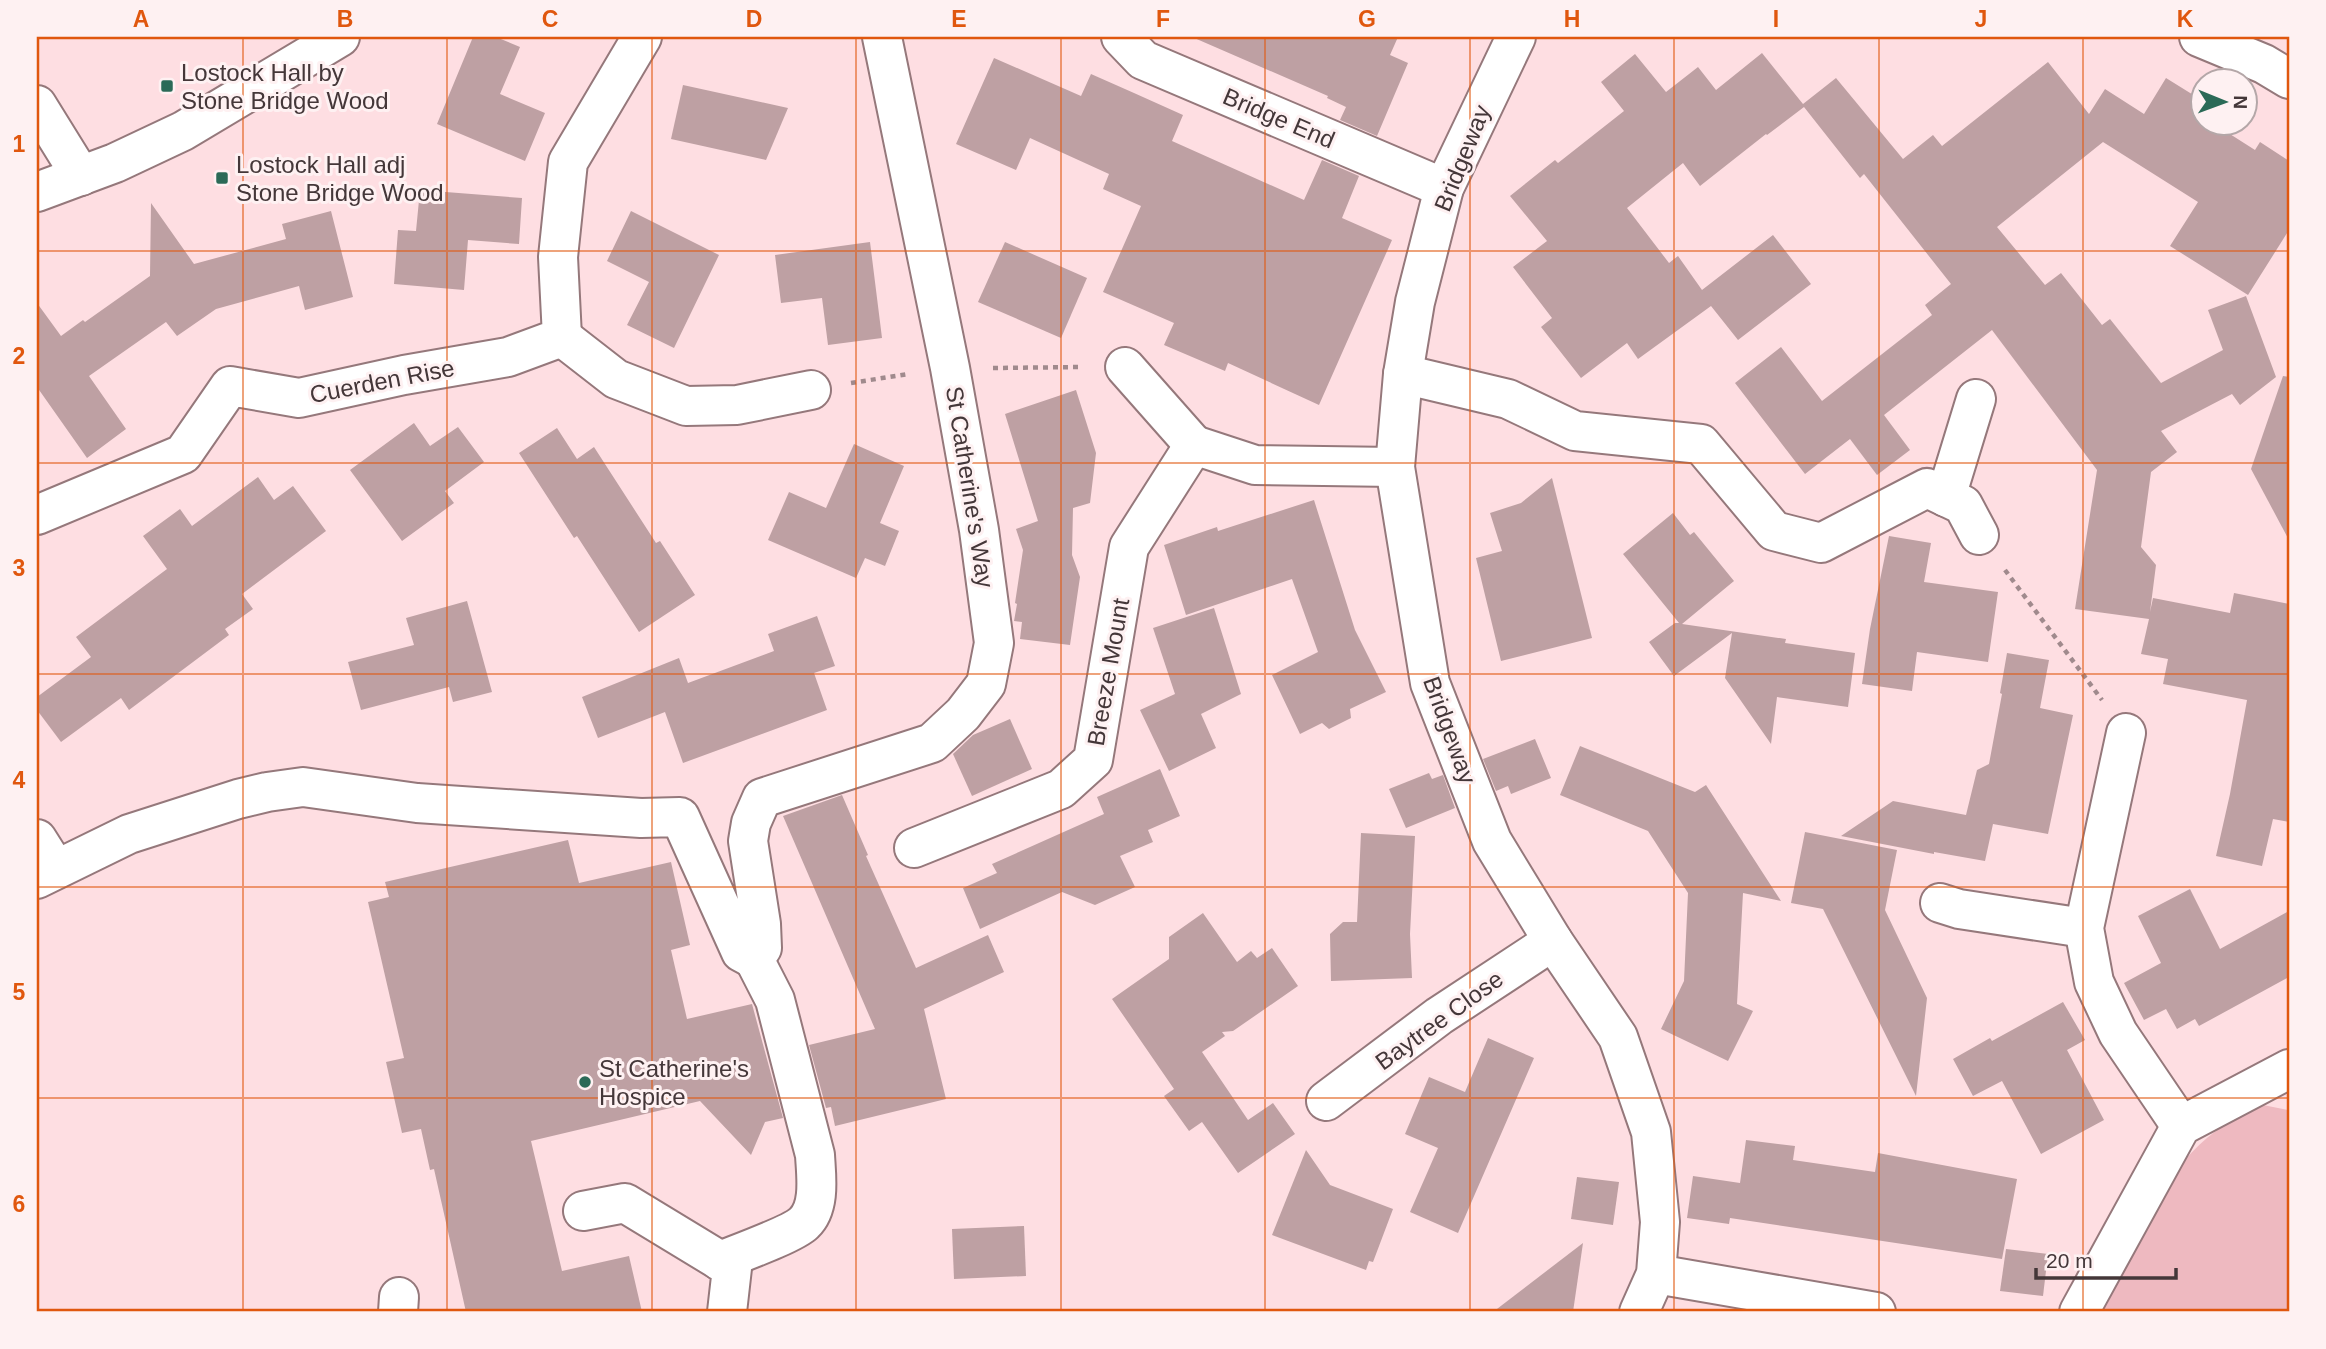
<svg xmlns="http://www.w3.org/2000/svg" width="2326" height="1349" font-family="Arial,sans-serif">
  <rect width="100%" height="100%" fill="#fedee2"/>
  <!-- green -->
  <path fill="#eeb9c0" d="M2263,1105L2288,1110L2289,1112V1312H2098C2129,1251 2154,1183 2207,1138C2223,1124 2244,1115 2263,1105Z"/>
  <!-- building -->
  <g fill="#bea0a3">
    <polygon points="473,37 496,37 520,47 500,94 545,113 525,161 437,124"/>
    <polygon points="1192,37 1398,37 1390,55 1408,63 1377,136 1340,120 1346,107 1327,98 1328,96"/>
    <polygon points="1762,53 1803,104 1836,78 1903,159 1933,135 1942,146 2048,62 2089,114 2105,89 2144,114 2166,78 2203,101 2203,122 2211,122 2255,150 2260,142 2289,161 2289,230 2248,295 2170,246 2198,202 2103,142 1997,227 2045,285 2061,273 2102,325 2110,319 2161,383 2223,350 2208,310 2246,296 2276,377 2240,405 2232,394 2161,431 2177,452 2151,472 2141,547 2156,565 2150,612 2153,598 2230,613 2234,593 2289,604 2289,822 2273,819 2262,866 2216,856 2230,794 2247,700 2163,684 2168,659 2141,654 2149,619 2075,609 2097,470 1992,330 1884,415 1910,450 1877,475 1850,439 1805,474 1735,383 1781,347 1822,401 1932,315 1925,305 1951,284 1864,174 1860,178 1804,107 1767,135 1766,134 1700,186 1683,163 1627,208 1669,263 1678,256 1702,290 1773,235 1811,284 1738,340 1711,306 1638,359 1627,343 1581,378 1541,327 1552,318 1513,267 1547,241 1510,196 1555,160 1558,163 1624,111 1601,82 1635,54 1666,92 1698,67 1716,90"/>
    <polygon points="994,58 1081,96 1091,74 1134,93 1183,115 1172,141 1304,200 1322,160 1359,176 1342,218 1392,240 1319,405 1228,363 1225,371 1164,345 1174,323 1103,292 1141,206 1103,189 1109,174 1030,138 1016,170 956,144"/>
    <polygon points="683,85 788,108 766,160 671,139"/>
    <polygon points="420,190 522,198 519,244 468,240 464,290 394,284 398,230 416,231"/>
    <polygon points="151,203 194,264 286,239 282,224 331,211 353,297 305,310 299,286 216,309 177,336 166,322 89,376 126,429 87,458 37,387 37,303 61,336 83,320 85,322 150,276"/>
    <polygon points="631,211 719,255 674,348 627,325 649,282 607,261"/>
    <polygon points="870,242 882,338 828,345 822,298 781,303 775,255"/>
    <polygon points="1005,242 1087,278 1061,338 978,302"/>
    <polygon points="2283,376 2289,377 2289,540 2251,469"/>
    <polygon points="1076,390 1096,453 1090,503 1073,508 1072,555 1080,577 1070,645 1020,639 1022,622 1014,621 1017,604 1015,603 1023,550 1016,529 1038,521 1005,414"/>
    <polygon points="414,423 430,446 458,427 484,462 445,491 454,503 402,541 350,470"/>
    <polygon points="557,428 577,459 594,447 656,543 660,541 695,595 639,632 577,536 574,538 519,453"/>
    <polygon points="854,444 904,466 880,523 899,531 885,566 865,558 856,578 768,540 789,492 826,508"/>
    <polygon points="258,477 274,500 293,486 326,531 242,594 253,609 225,629 229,635 129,710 121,698 61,742 37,710 37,697 91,657 76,637 167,569 143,536 180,509 192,526"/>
    <polygon points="1552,478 1592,638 1501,661 1476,558 1502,551 1490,513 1521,503"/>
    <polygon points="1314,500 1355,630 1386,692 1350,709 1351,718 1329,729 1322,723 1300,734 1272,675 1318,652 1292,579 1186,615 1164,545 1217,527 1218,531"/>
    <polygon points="1673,513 1690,535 1694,532 1734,581 1682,624 1786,639 1785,643 1855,653 1848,707 1777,697 1771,744 1725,678 1732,633 1674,676 1649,642 1675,623 1679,623 1623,554"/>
    <polygon points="1889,536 1931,543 1924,582 1998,592 1988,662 1917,652 1912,691 1862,684 1870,629"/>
    <polygon points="467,601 492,692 453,702 449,687 361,710 348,662 414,645 406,618"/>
    <polygon points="1214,608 1241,694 1201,714 1216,748 1169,771 1140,710 1175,694 1153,628"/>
    <polygon points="817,616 835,666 814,673 827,710 683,763 665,712 598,738 582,697 679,658 688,683 774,651 768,634"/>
    <polygon points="2007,653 2049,660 2040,708 2073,715 2048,834 1993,824 1985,861 1934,852 1934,854 1841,836 1893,801 1966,815 1977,770 1989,764 2002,694 2000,693"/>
    <polygon points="1010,719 1032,769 972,796 953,754 973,735"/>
    <polygon points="1535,739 1551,778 1511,794 1508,786 1496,791 1483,759"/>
    <polygon points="1580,746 1695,792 1706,785 1781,901 1743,893 1737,1004 1753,1011 1728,1061 1661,1029 1684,981 1688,893 1648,831 1560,795"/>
    <polygon points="1160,769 1180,816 1148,830 1153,842 1120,856 1135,887 1095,905 1062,892 980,929 963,888 997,873 992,864 1104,814 1097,797"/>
    <polygon points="1429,773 1432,779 1443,775 1455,808 1406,828 1389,789"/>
    <polygon points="842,795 868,855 866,856 916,968 988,935 1004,972 924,1009 946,1099 835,1126 831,1107 826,1108 809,1045 875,1029 783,816"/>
    <polygon points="1805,832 1897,850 1885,910 1927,998 1916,1096 1823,909 1791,903"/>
    <polygon points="1361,833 1415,836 1410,934 1412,978 1331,981 1330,934 1343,922 1357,922"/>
    <polygon points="568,840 579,883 671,862 690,945 671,950 687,1019 752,1004 783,1118 765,1122 751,1155 700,1101 531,1141 562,1271 629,1256 642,1312 466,1312 434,1169 430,1170 421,1129 402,1133 386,1062 404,1058 368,902 389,897 385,882"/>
    <polygon points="2190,889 2220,949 2289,911 2289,977 2199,1026 2195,1019 2177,1029 2166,1009 2144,1020 2124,983 2161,963 2138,916"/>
    <polygon points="1203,913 1237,962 1251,951 1257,958 1272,948 1298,986 1233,1031 1222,1032 1225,1036 1202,1052 1248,1120 1273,1103 1295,1134 1238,1173 1202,1122 1189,1131 1164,1096 1174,1089 1112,999 1169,959 1169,937"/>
    <polygon points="2063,1002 2085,1040 2067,1050 2104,1120 2041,1154 2002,1081 1973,1096 1953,1059 1990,1038 1992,1041"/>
    <polygon points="1488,1038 1534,1058 1458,1233 1410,1212 1438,1148 1405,1134 1429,1077 1465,1092"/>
    <polygon points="1746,1140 1795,1146 1793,1160 1875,1172 1878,1153 2017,1179 2002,1259 1730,1218 1729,1224 1687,1218 1693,1176 1740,1183"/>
    <polygon points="1306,1150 1330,1185 1393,1209 1373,1262 1369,1261 1366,1270 1272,1235"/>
    <polygon points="1577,1177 1619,1182 1613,1225 1571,1219"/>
    <polygon points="1024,1226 1026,1276 954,1279 952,1229"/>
    <polygon points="1583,1243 1573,1312 1493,1312"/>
    <polygon points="2006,1249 2048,1254 2043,1296 2000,1291"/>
  </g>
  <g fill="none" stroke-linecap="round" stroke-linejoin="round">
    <defs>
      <g id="minor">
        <polyline points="1121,37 1143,60 1444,188"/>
        <polyline points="1516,37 1444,188 1415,302 1403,374 1395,467 1430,683 1492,841 1553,941 1618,1037 1651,1132 1660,1222 1656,1274 1639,1312"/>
        <polyline points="2199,37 2264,64 2289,79"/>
        <polyline points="37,105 81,176"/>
        <polyline points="37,192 115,163 183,131 340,37"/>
        <polyline points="562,337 616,379 686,406 737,405 811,390"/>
        <polyline points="1125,367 1194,445"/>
        <polyline points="1403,374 1508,399 1575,431 1701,444 1774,531 1821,543 1927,488 1963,505 1979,535"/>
        <polyline points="1946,497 1976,399"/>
        <polyline points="37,515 183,454 230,386 299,398 404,375 508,357 562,337 558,257 568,162 642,37"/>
        <polyline points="2126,733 2084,928 2094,982 2118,1033 2181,1126"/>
        <polyline points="37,839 56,869"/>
        <polyline points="914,848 1061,789 1093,760 1129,547 1194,445 1255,465 1395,467"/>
        <polyline points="37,879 129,834 238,799 267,792 303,787 417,803 641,818 680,817 741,952 754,959 762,948 761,924 748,841 751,823 762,798 932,743 963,714 986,684 994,643 979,530 950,368 882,37"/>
        <polyline points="1940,903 1959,909 2084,928"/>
        <polyline points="1326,1101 1439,1016 1553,941"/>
        <polyline points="583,1211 625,1203 732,1268 727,1312"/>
        <path d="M720,1261C737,1254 793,1234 804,1223C821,1207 816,1175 815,1155L775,1000L754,959"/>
        <polyline points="1656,1274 1876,1312"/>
        <polyline points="398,1312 399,1297"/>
        <polyline points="2079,1312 2181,1126 2289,1069"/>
      </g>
    </defs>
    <!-- minor casing -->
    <use href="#minor" stroke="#95787b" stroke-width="42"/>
    <!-- path -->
    <g stroke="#a08a8d" stroke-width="4.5" stroke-dasharray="5 5" stroke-linecap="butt">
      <polyline points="993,368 1082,367"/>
      <polyline points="851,383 908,374"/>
      <polyline points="2005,570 2102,700"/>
    </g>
    <!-- minor -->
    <use href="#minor" stroke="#fff" stroke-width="38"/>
  </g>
  <!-- grid -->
  <path fill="none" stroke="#e0570e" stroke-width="2" stroke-opacity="0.55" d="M243,37V1312M447,37V1312M652,37V1312M856,37V1312M1061,37V1312M1265,37V1312M1470,37V1312M1674,37V1312M1879,37V1312M2083,37V1312M37,251H2289M37,463H2289M37,674H2289M37,887H2289M37,1098H2289"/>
  <!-- markers -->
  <g fill="#2b6a57" stroke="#fef1f2" stroke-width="2.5">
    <rect x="160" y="79" width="14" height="14" rx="3.5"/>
    <rect x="215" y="171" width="14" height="14" rx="3.5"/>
    <circle cx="585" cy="1082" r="7"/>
  </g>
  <g text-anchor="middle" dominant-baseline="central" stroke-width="6" stroke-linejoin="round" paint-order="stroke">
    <!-- poi labels -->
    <g font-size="24" fill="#443739" stroke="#fef1f2" text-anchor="start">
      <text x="181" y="72">Lostock Hall by<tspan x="181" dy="28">Stone Bridge Wood</tspan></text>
      <text x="236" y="164">Lostock Hall adj<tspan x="236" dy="28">Stone Bridge Wood</tspan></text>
      <text x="599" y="1068">St Catherine's<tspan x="599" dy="28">Hospice</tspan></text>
    </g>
    <!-- street labels -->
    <g font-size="24" fill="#443739" stroke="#fef1f2">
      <text transform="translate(1279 118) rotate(23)">Bridge End</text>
      <text transform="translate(1462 158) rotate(-68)">Bridgeway</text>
      <text transform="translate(382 381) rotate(-11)">Cuerden Rise</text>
      <text transform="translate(970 487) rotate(81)">St Catherine's Way</text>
      <text transform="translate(1108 672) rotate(-80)">Breeze Mount</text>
      <text transform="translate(1450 730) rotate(70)">Bridgeway</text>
      <text transform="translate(1439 1020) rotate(-36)">Baytree Close</text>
    </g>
  </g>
  <!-- border -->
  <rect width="2326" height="1349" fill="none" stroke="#fef1f2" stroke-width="77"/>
  <!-- north arrow -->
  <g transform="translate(2224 102) rotate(91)"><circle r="33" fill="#fef1f2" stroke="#b4a7a8" stroke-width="2"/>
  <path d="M0-5L12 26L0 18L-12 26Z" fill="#2b6a57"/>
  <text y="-10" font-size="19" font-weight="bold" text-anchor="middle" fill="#443739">N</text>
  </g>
  <!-- scale -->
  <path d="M2036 1268v10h140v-10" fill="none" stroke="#443739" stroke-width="3.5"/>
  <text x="2046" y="1268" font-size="21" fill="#443739" stroke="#fef1f2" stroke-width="5" paint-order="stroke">20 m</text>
  <rect x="38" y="38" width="2250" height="1272" fill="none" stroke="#e0570e" stroke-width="2.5"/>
  <g font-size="23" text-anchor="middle" font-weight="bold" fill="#e0570e">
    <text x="141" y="27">A</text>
    <text x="345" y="27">B</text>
    <text x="550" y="27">C</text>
    <text x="754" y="27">D</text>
    <text x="959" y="27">E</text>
    <text x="1163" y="27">F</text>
    <text x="1367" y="27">G</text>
    <text x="1572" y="27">H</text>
    <text x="1776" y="27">I</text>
    <text x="1981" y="27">J</text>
    <text x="2185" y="27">K</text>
    <text x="19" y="152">1</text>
    <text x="19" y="364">2</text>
    <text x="19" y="576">3</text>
    <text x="19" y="788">4</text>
    <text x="19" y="1000">5</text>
    <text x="19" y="1212">6</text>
  </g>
</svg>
